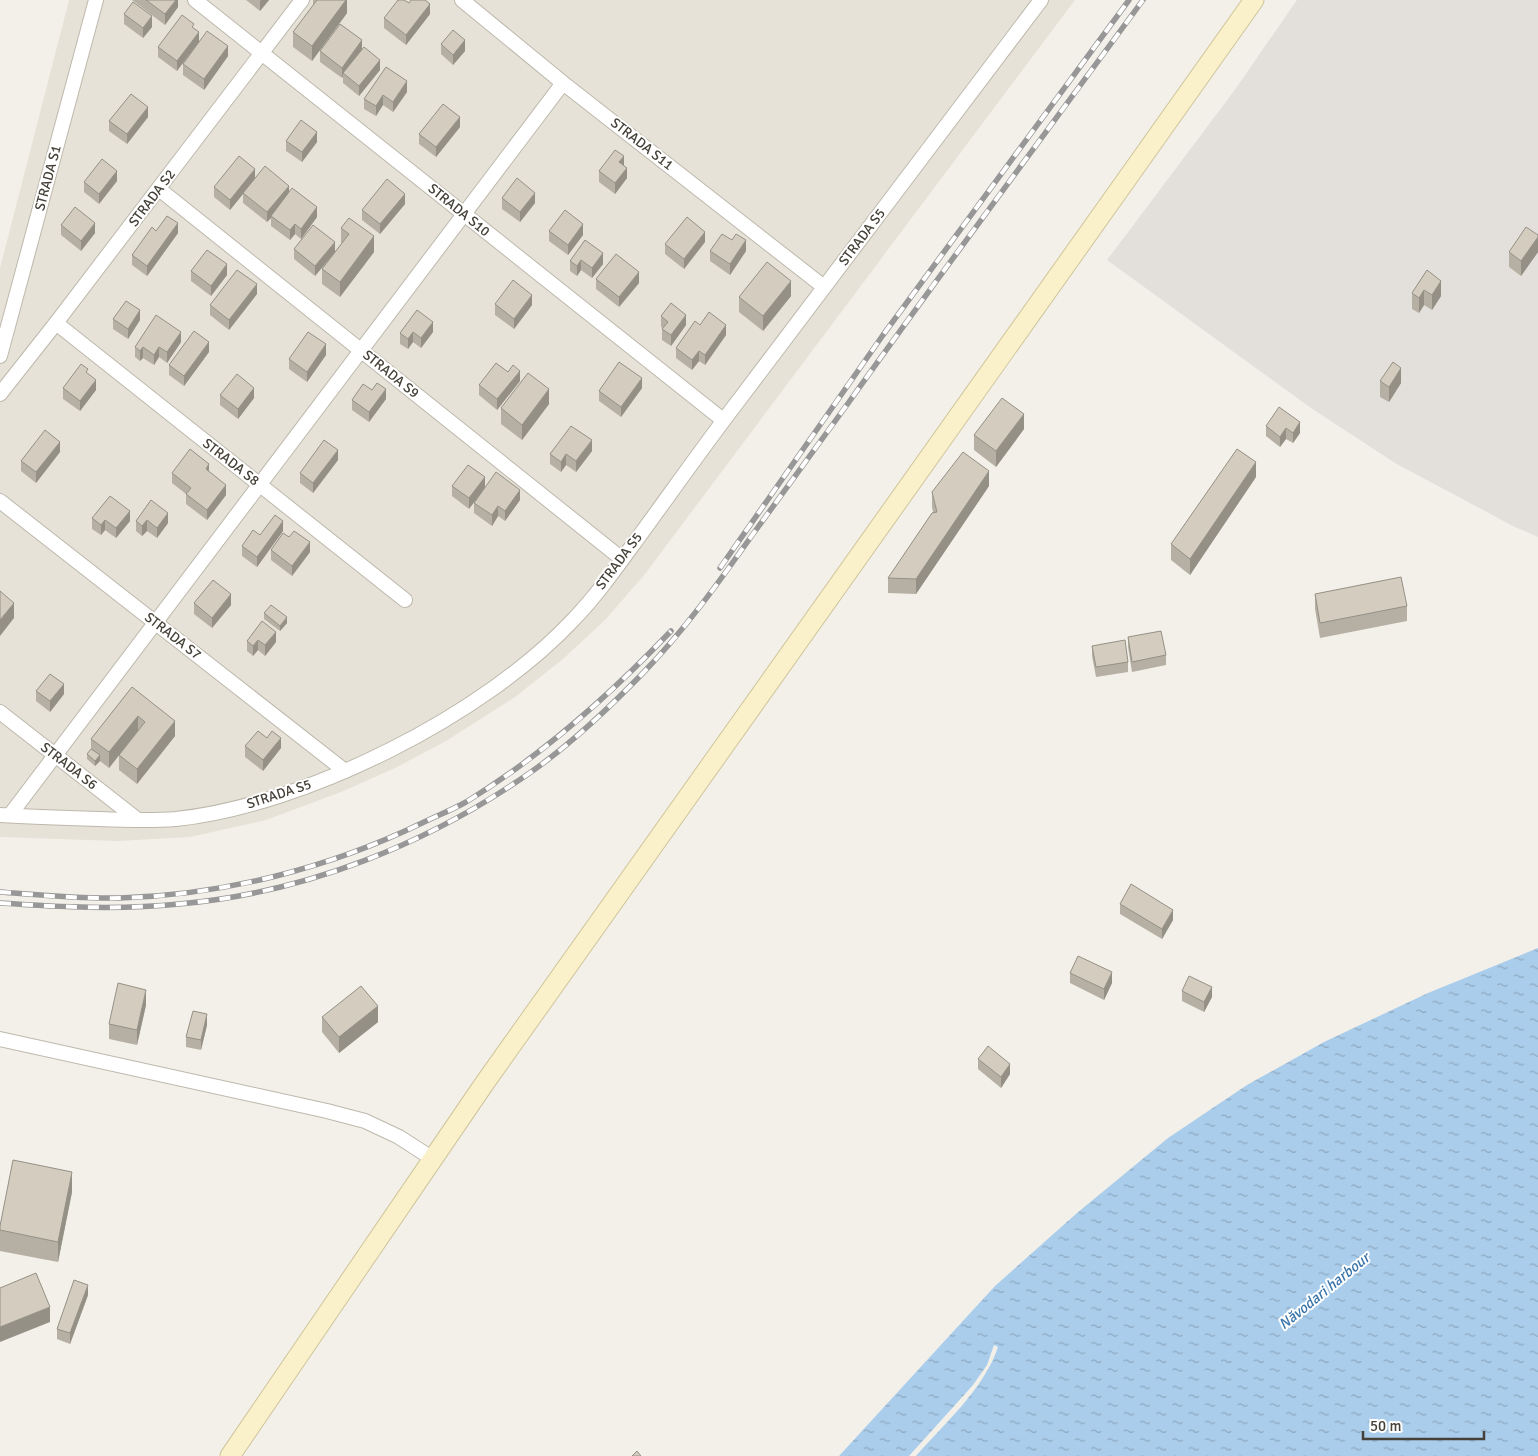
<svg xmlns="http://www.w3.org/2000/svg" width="1538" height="1456" font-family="Signika,sans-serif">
  <defs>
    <pattern id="water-ripples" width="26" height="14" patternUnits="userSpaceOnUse" patternTransform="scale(1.25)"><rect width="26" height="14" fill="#aacdeb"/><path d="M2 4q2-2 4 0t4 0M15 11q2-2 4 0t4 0" fill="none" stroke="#8ca8bf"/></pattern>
  </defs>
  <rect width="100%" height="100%" fill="#f3f0e9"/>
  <!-- residential -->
  <polygon fill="#e6e2d7" points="69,0 1075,0 645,574 606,619 563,659 515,697 446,741 395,768 341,792 266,820 190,837 118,841 0,837 0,268"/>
  <!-- industrial -->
  <polygon fill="#e3dfda" points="1297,0 1538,0 1538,537 1513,526 1395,463 1311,408 1107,260 1234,91"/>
  <!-- water -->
  <path fill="url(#water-ripples)" d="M1538,948V1456H916C945,1423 984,1389 998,1347L994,1345L987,1365L973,1385L909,1456H839L995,1286L1077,1213L1168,1138L1247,1085L1324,1042L1428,993Z"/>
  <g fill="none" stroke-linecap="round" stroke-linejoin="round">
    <defs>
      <g id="minor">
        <polyline points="195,0 723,420"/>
        <polyline points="462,0 563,83 824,287"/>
        <polyline points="159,189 622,559"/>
        <polyline points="56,323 405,600"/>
        <polyline points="0,356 96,0"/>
        <polyline points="0,394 56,323 302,0"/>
        <polyline points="0,501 345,771"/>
        <polyline points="0,712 138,820"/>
        <path d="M0,815C33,817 66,818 99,819C124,820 151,821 176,819C307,805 484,715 573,620C599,593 621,561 643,531C675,487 706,443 739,400C840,267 940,133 1041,0"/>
        <polyline points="10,815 563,83"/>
        <polyline points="0,1039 327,1111 365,1121 399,1137 433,1159"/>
      </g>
      <polyline id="secondary" points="230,1456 484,1084 1254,0"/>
    </defs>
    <!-- minor casing -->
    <use href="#minor" stroke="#beb8ac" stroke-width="16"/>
    <!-- secondary casing -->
    <use href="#secondary" stroke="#cfc59b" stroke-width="21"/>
    <!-- minor -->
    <use href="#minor" stroke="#fff" stroke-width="14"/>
    <!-- secondary -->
    <use href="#secondary" stroke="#faf1cb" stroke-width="19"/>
    <defs>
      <g id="rail">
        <polyline points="720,568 883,335 1129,0"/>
        <path d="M0,892C40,895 80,899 120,898C224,895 329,868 422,823C436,816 452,810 466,802C543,755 609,696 671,631"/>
        <path d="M0,903C60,907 119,910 179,904C305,893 428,844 531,772C571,744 608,709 642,674C684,631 719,582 753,534C785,490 817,446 849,402C945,267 1045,134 1143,0"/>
      </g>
    </defs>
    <!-- rail casing -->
    <use href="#rail" stroke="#979797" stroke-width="5.5"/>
    <!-- rail -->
    <use href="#rail" stroke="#fff" stroke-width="4" stroke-dasharray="11" stroke-linecap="butt"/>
  </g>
  <!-- wall -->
  <g fill="#b6b0a4">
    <polygon points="132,0 178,0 178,7 165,25"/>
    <polygon points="246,0 269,0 260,11"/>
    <polygon points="313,0 347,0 347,13 312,61 293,47 293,32 313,6"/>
    <polygon points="409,3 430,14 406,45 384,28 384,18"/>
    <polygon points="124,14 152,27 143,38 124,24"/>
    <polygon points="194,29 177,71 158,57 158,47"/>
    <polygon points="441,44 465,51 453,65 441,54"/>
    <polygon points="362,49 380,70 359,96 343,83 343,76 342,78 320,62 320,51"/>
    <polygon points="228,56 204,90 183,75 183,64"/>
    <polygon points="407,92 393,112 383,105 376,116 364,109 364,99"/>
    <polygon points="148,117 127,144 109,131 109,121"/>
    <polygon points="460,127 436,157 419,144 419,134"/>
    <polygon points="286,141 317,142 302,162 286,151"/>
    <polygon points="624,166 627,178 615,194 599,182 599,171"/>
    <polygon points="255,178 289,192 317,217 301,239 295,234 290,240 271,226 271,218 267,222 243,203 243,194 230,210 214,197 214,187"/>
    <polygon points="117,181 99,204 84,192 84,182"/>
    <polygon points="502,198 535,203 520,222 502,209"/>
    <polygon points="405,204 380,234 362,220 362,210"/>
    <polygon points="61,225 95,233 81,251 61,235"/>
    <polygon points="341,228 374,252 340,297 322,284 322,269 341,244"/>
    <polygon points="156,231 178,233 147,276 132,265 132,255"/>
    <polygon points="549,231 583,235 568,255 549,241"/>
    <polygon points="1538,235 1538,252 1521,276 1509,267 1509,252"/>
    <polygon points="585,240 603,264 592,278 581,270 577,276 570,271 570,261"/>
    <polygon points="705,242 684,269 665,254 665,244"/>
    <polygon points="294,249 335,252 315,276 294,259"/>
    <polygon points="710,251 746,251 730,275 710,261"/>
    <polygon points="1427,270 1441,296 1432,310 1424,305 1419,313 1412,309 1412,293"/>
    <polygon points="191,271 227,275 211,296 191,281"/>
    <polygon points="596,279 639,283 619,307 596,289"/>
    <polygon points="257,294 229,330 210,315 210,305"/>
    <polygon points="791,296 763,331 739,312 739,297"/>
    <polygon points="495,304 532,305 514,329 495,315"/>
    <polygon points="417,310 433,332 421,348 413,342 408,349 400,344 400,333"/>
    <polygon points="661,316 686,325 671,346 662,340 662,329 663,328 661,327"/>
    <polygon points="113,319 140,320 128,339 113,329"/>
    <polygon points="700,325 726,335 705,365 699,361 692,370 676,358 676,348"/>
    <polygon points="181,342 167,363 159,357 154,365 143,358 140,361 135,357 135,347"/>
    <polygon points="209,352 184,386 169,375 169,365"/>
    <polygon points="326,355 307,382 289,369 289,359"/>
    <polygon points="88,374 96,390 80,411 63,399 63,388"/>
    <polygon points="520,381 497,410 479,395 479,385"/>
    <polygon points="1380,381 1401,383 1389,402 1380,397"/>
    <polygon points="642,388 621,417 599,401 599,391"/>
    <polygon points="372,390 386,399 369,422 352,410 352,400"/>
    <polygon points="220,395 254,398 238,419 220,405"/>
    <polygon points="549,404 522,440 501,424 501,408"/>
    <polygon points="1300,422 1300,433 1293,443 1286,439 1280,447 1266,436 1266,426"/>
    <polygon points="1024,429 996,467 974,450 974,435"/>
    <polygon points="592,451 576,472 566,465 561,472 550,464 550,454"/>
    <polygon points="60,452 36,483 21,471 21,461"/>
    <polygon points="338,460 313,493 300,483 300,473"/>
    <polygon points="209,472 226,495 207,520 186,504 186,494 172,483 172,473"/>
    <polygon points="485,477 469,509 452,496 452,486"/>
    <polygon points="1256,477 1190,575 1171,560 1171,544"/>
    <polygon points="989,486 916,594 888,593 888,578 933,512 932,507 932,492"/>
    <polygon points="151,500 168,523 157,538 147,531 142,536 136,531 136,521"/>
    <polygon points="520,500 505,521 498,516 492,526 474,513 474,503"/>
    <polygon points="92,518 130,521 116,538 105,530 101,535 92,529"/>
    <polygon points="283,531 257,567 242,556 242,546 260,535"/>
    <polygon points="289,537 310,552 292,576 271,560 271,550"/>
    <polygon points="1315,594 1407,606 1407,621 1320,638 1315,609"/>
    <polygon points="194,603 231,605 212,628 194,614"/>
    <polygon points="264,613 287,623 280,631 264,619"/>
    <polygon points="262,621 276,642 265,656 258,650 253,656 247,651 247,641"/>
    <polygon points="1128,637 1166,655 1166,665 1132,672 1128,647"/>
    <polygon points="1092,646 1128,662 1128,672 1096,677 1092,656"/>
    <polygon points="132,687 175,736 137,784 119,770 119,755 138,731 109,768 100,761 95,766 87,759 87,754 91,749 91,739"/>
    <polygon points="36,691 64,694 50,712 36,701"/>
    <polygon points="245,746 281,748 263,771 245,757"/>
    <polygon points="1120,904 1173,920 1162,939 1120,914"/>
    <polygon points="1070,973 1112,983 1104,1000 1070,983"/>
    <polygon points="1182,991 1212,997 1204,1012 1182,1001"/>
    <polygon points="146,1005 137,1045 109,1039 109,1024"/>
    <polygon points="322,1017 378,1022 339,1053 322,1032"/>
    <polygon points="207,1025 201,1050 186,1047 186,1037"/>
    <polygon points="978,1059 1010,1074 1001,1088 978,1069"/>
    <polygon points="72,1192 58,1262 0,1251 0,1226"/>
    <polygon points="88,1295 70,1344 57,1339 57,1329"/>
  </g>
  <!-- shaded-wall -->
  <g fill="#949086">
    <polygon points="176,0 178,0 178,7 165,25 165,14"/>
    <polygon points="261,0 269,0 260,11 260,1"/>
    <polygon points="346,0 347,0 347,13 312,61 312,46"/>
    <polygon points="430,4 430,14 406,45 406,35"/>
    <polygon points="152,16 152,27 143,38 143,28"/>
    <polygon points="199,32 199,42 177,71 177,61"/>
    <polygon points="362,40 362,50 343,73 343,76 342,78 342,68"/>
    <polygon points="465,40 465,51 453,65 453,55"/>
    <polygon points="228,46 228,56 204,90 204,79"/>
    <polygon points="380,60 380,70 359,96 359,86"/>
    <polygon points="407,81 407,92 393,112 393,102"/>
    <polygon points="383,95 383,105 376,116 376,106"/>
    <polygon points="148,107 148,117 127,144 127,134"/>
    <polygon points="460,117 460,127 436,157 436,147"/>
    <polygon points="317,132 317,142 302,162 302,152"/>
    <polygon points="624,156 624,166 619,162"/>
    <polygon points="627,168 627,178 615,194 615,183"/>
    <polygon points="255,169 255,179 230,210 230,200"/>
    <polygon points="117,171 117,181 99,204 99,194"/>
    <polygon points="289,186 289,196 271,216 271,218 267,222 267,212"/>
    <polygon points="535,193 535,203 520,222 520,212"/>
    <polygon points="405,194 405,204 380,234 380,224"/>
    <polygon points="317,207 317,217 301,239 301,229"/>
    <polygon points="95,223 95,233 81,251 81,241"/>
    <polygon points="178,223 178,233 147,276 147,266"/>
    <polygon points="295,224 295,234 290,240 290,230"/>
    <polygon points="583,224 583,235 568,255 568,245"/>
    <polygon points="705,232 705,242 684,269 684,259"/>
    <polygon points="374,236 374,252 340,297 340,282"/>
    <polygon points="1538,237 1538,252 1521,276 1521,261"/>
    <polygon points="746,240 746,251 730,275 730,264"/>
    <polygon points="335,242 335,252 315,276 315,266"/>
    <polygon points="603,253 603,264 592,278 592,268"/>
    <polygon points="581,260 581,270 577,276 577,266"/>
    <polygon points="227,264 227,275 211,296 211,286"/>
    <polygon points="639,272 639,283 619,307 619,297"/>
    <polygon points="791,281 791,296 763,331 763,316"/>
    <polygon points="1441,281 1441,296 1432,310 1432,295"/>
    <polygon points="257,284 257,294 229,330 229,320"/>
    <polygon points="1424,290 1424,305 1419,313 1419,298"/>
    <polygon points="532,295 532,305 514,329 514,319"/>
    <polygon points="140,310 140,320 128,339 128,329"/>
    <polygon points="686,315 686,325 671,346 671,335"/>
    <polygon points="433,322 433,332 421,348 421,338"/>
    <polygon points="726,325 726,335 705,365 705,355"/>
    <polygon points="181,332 181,342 167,363 167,352"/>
    <polygon points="413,332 413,342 408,349 408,339"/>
    <polygon points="209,342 209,352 184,386 184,376"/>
    <polygon points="326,344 326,355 307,382 307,372"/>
    <polygon points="143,347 143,358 140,361 140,351"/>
    <polygon points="159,347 159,357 154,365 154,355"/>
    <polygon points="699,351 699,361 692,370 692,360"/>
    <polygon points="1401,368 1401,383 1389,402 1389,387"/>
    <polygon points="520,371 520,381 497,410 497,399"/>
    <polygon points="642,378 642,388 621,417 621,407"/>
    <polygon points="96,380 96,390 80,411 80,401"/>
    <polygon points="254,388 254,398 238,419 238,409"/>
    <polygon points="386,389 386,399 369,422 369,412"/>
    <polygon points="549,389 549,404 522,440 522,425"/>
    <polygon points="1024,414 1024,429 996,467 996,451"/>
    <polygon points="1300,422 1300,433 1293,443 1293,433"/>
    <polygon points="1286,428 1286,439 1280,447 1280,437"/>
    <polygon points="592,440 592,451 576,472 576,461"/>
    <polygon points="60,442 60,452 36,483 36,472"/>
    <polygon points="338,450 338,460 313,493 313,483"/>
    <polygon points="566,454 566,465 561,472 561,462"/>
    <polygon points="1256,462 1256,477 1190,575 1190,559"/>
    <polygon points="209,464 209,474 206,469"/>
    <polygon points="989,471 989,486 916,594 916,579"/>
    <polygon points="485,477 485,488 469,509 469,498"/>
    <polygon points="226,485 226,495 207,520 207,510"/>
    <polygon points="520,490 520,500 505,521 505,511"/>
    <polygon points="498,506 498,516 492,526 492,515"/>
    <polygon points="130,511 130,521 116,538 116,528"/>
    <polygon points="168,513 168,523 157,538 157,528"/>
    <polygon points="105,520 105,530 101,535 101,525"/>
    <polygon points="147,520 147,531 142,536 142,526"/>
    <polygon points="283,521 283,531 257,567 257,557"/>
    <polygon points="310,542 310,552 292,576 292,566"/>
    <polygon points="231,594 231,605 212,628 212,618"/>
    <polygon points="14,603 14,618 0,636 0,620"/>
    <polygon points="287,617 287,623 280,631 280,626"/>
    <polygon points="276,632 276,642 265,656 265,645"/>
    <polygon points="258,640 258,650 253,656 253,646"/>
    <polygon points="64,684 64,694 50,712 50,701"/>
    <polygon points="138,716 138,731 109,768 109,752"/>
    <polygon points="175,721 175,736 137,784 137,769"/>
    <polygon points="281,738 281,748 263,771 263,760"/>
    <polygon points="100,755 100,761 95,766 95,761"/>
    <polygon points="1173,910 1173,920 1162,939 1162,929"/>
    <polygon points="1112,972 1112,983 1104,1000 1104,989"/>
    <polygon points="1212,987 1212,997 1204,1012 1204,1002"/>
    <polygon points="146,990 146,1005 137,1045 137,1030"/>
    <polygon points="378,1006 378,1022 339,1053 339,1037"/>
    <polygon points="207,1014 207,1025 201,1050 201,1040"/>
    <polygon points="1010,1064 1010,1074 1001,1088 1001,1077"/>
    <polygon points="72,1172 72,1192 58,1262 58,1242"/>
    <polygon points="88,1285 88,1295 70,1344 70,1333"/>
    <polygon points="50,1307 50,1322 0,1342 0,1327"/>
  </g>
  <!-- building -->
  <g fill="#d4cdbf" stroke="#949086">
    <polygon points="146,0 176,0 165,14"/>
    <polygon points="317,0 346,0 312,46 293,32"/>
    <polygon points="398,0 404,0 409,3 411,0 425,0 430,4 406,35 384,18"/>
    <polygon points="133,2 152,16 143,28 124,14"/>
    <polygon points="182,15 194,24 192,27 199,32 177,61 158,47"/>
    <polygon points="340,24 362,40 342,68 320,51"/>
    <polygon points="453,30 465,40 453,55 441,44"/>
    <polygon points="207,31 228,46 204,79 183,64"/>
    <polygon points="364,47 380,60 359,86 343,73"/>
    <polygon points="386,67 407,81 393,102 383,95 376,106 364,99"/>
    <polygon points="131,94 148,107 127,134 109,121"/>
    <polygon points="443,104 460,117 436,147 419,134"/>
    <polygon points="301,120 317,132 302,152 286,141"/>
    <polygon points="615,150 624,156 619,162 627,168 615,183 599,171"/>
    <polygon points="239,156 255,169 230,200 214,187"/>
    <polygon points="102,159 117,171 99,194 84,182"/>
    <polygon points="265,166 289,186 267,212 243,193"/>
    <polygon points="517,178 535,193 520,212 502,198"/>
    <polygon points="387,179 405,194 380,224 362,210"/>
    <polygon points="292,188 317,207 301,229 295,224 290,230 271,216"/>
    <polygon points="75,207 95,223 81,241 61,225"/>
    <polygon points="565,210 583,224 568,245 549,231"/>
    <polygon points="167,216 178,223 147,266 132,255 152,227 156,231"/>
    <polygon points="687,217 705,232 684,259 665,244"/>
    <polygon points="349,218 374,236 340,282 322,269 349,234 341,228"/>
    <polygon points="313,225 335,242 315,266 294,249"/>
    <polygon points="1526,227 1538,235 1538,237 1521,261 1509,252"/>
    <polygon points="722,234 732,240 736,234 746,240 730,264 710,251"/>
    <polygon points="585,240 603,253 592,268 581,260 577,266 570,261"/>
    <polygon points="207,250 227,264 211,286 191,271"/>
    <polygon points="616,254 639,272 619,297 596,279"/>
    <polygon points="767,262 791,281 763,316 739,297"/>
    <polygon points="237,270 257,284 229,320 210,305"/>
    <polygon points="1427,270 1441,281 1432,295 1424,290 1419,298 1412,293"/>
    <polygon points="513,280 532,295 514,319 495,304"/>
    <polygon points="126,301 140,310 128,329 113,319"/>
    <polygon points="671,303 686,315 671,335 662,329 668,322 661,316"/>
    <polygon points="417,310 433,322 421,338 413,332 408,339 400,333"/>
    <polygon points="709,312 726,325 705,355 699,351 692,360 676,348 695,321 700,325"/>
    <polygon points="156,315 181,332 167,352 159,347 154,355 143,347 140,351 135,347"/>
    <polygon points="194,331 209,342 184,376 169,365"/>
    <polygon points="308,332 326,344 307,372 289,359"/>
    <polygon points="619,362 642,378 621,407 599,391"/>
    <polygon points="1393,362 1401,368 1389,387 1380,381"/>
    <polygon points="496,363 508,372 513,365 520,371 497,399 479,385"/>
    <polygon points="81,364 88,369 86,372 96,380 80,401 63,388"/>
    <polygon points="528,373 549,389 522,425 501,408"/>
    <polygon points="237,374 254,388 238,409 220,395"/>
    <polygon points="377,383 386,389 369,412 352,400 363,384 372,390"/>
    <polygon points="1002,398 1024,414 996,451 974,435"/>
    <polygon points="1279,407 1300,422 1293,433 1286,428 1280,437 1266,426"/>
    <polygon points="571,426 592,440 576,461 566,454 561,462 550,454"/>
    <polygon points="45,430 60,442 36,472 21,461"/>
    <polygon points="324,440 338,450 313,483 300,473"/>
    <polygon points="190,449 209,464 206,469 226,485 207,510 186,494 191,488 172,473"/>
    <polygon points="1237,449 1256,462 1190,559 1171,544"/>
    <polygon points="963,452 989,471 916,579 888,578 932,513 937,512 932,492"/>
    <polygon points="468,465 485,477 469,498 452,486"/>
    <polygon points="496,472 520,490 505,511 498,506 492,515 474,503"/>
    <polygon points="110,496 130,511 116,528 105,520 101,525 92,518"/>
    <polygon points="151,500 168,513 157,528 147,520 142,526 136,521"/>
    <polygon points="275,515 283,521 257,557 242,546 253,530 260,535"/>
    <polygon points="294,531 310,542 292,566 271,550 283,533 289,537"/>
    <polygon points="1401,577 1407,606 1320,623 1315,594"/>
    <polygon points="213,580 231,594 212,618 194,603"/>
    <polygon points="0,591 14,603 0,620"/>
    <polygon points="271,605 287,617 280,626 264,613"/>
    <polygon points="262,621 276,632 265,645 258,640 253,646 247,641"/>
    <polygon points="1161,631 1166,655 1132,662 1128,637"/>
    <polygon points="1125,640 1128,662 1096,667 1092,646"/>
    <polygon points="50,674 64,684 50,701 36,691"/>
    <polygon points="132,687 175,721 137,769 119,755 145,722 138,716 109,752 91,739"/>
    <polygon points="258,731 267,738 272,731 281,738 263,760 245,746"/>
    <polygon points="91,749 100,755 95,761 87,754"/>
    <polygon points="1131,884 1173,910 1162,929 1120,904"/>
    <polygon points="1078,956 1112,972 1104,989 1070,973"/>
    <polygon points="1189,976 1212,987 1204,1002 1182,991"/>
    <polygon points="118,983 146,990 137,1030 109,1024"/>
    <polygon points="361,986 378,1006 339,1037 322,1017"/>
    <polygon points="193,1011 207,1014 201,1040 186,1037"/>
    <polygon points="988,1046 1010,1064 1001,1077 978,1059"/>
    <polygon points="13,1160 72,1172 58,1242 0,1230 0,1226"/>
    <polygon points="36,1273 50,1307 0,1327 0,1288"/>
    <polygon points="74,1280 88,1285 70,1333 57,1329"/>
    <polygon points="637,1451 641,1456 632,1456"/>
  </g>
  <g text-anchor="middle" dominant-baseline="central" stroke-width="4" stroke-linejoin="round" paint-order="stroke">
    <!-- street labels -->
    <g font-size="14" fill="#464138" stroke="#fff">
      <text transform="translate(642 144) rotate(38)">STRADA S11</text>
      <text transform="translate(48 178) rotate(-75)">STRADA S1</text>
      <text transform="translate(152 198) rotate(-53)">STRADA S2</text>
      <text transform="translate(459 210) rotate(39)">STRADA S10</text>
      <text transform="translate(862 237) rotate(-53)">STRADA S5</text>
      <text transform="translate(391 374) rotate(39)">STRADA S9</text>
      <text transform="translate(231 462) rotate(38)">STRADA S8</text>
      <text transform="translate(619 561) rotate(-53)">STRADA S5</text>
      <text transform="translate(173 636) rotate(38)">STRADA S7</text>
      <text transform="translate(69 766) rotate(38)">STRADA S6</text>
      <text transform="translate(279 794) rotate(-18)">STRADA S5</text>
    </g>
    <!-- water labels -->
    <g font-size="15" font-style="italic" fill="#3974aa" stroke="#fff">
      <text transform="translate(1324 1291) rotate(-39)">Năvodari harbour</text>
    </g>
  </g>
  <!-- scale -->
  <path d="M1363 1431v8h121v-8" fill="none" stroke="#464138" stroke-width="2.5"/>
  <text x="1370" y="1431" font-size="15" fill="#464138" stroke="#ffffff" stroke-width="4" paint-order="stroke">50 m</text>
</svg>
